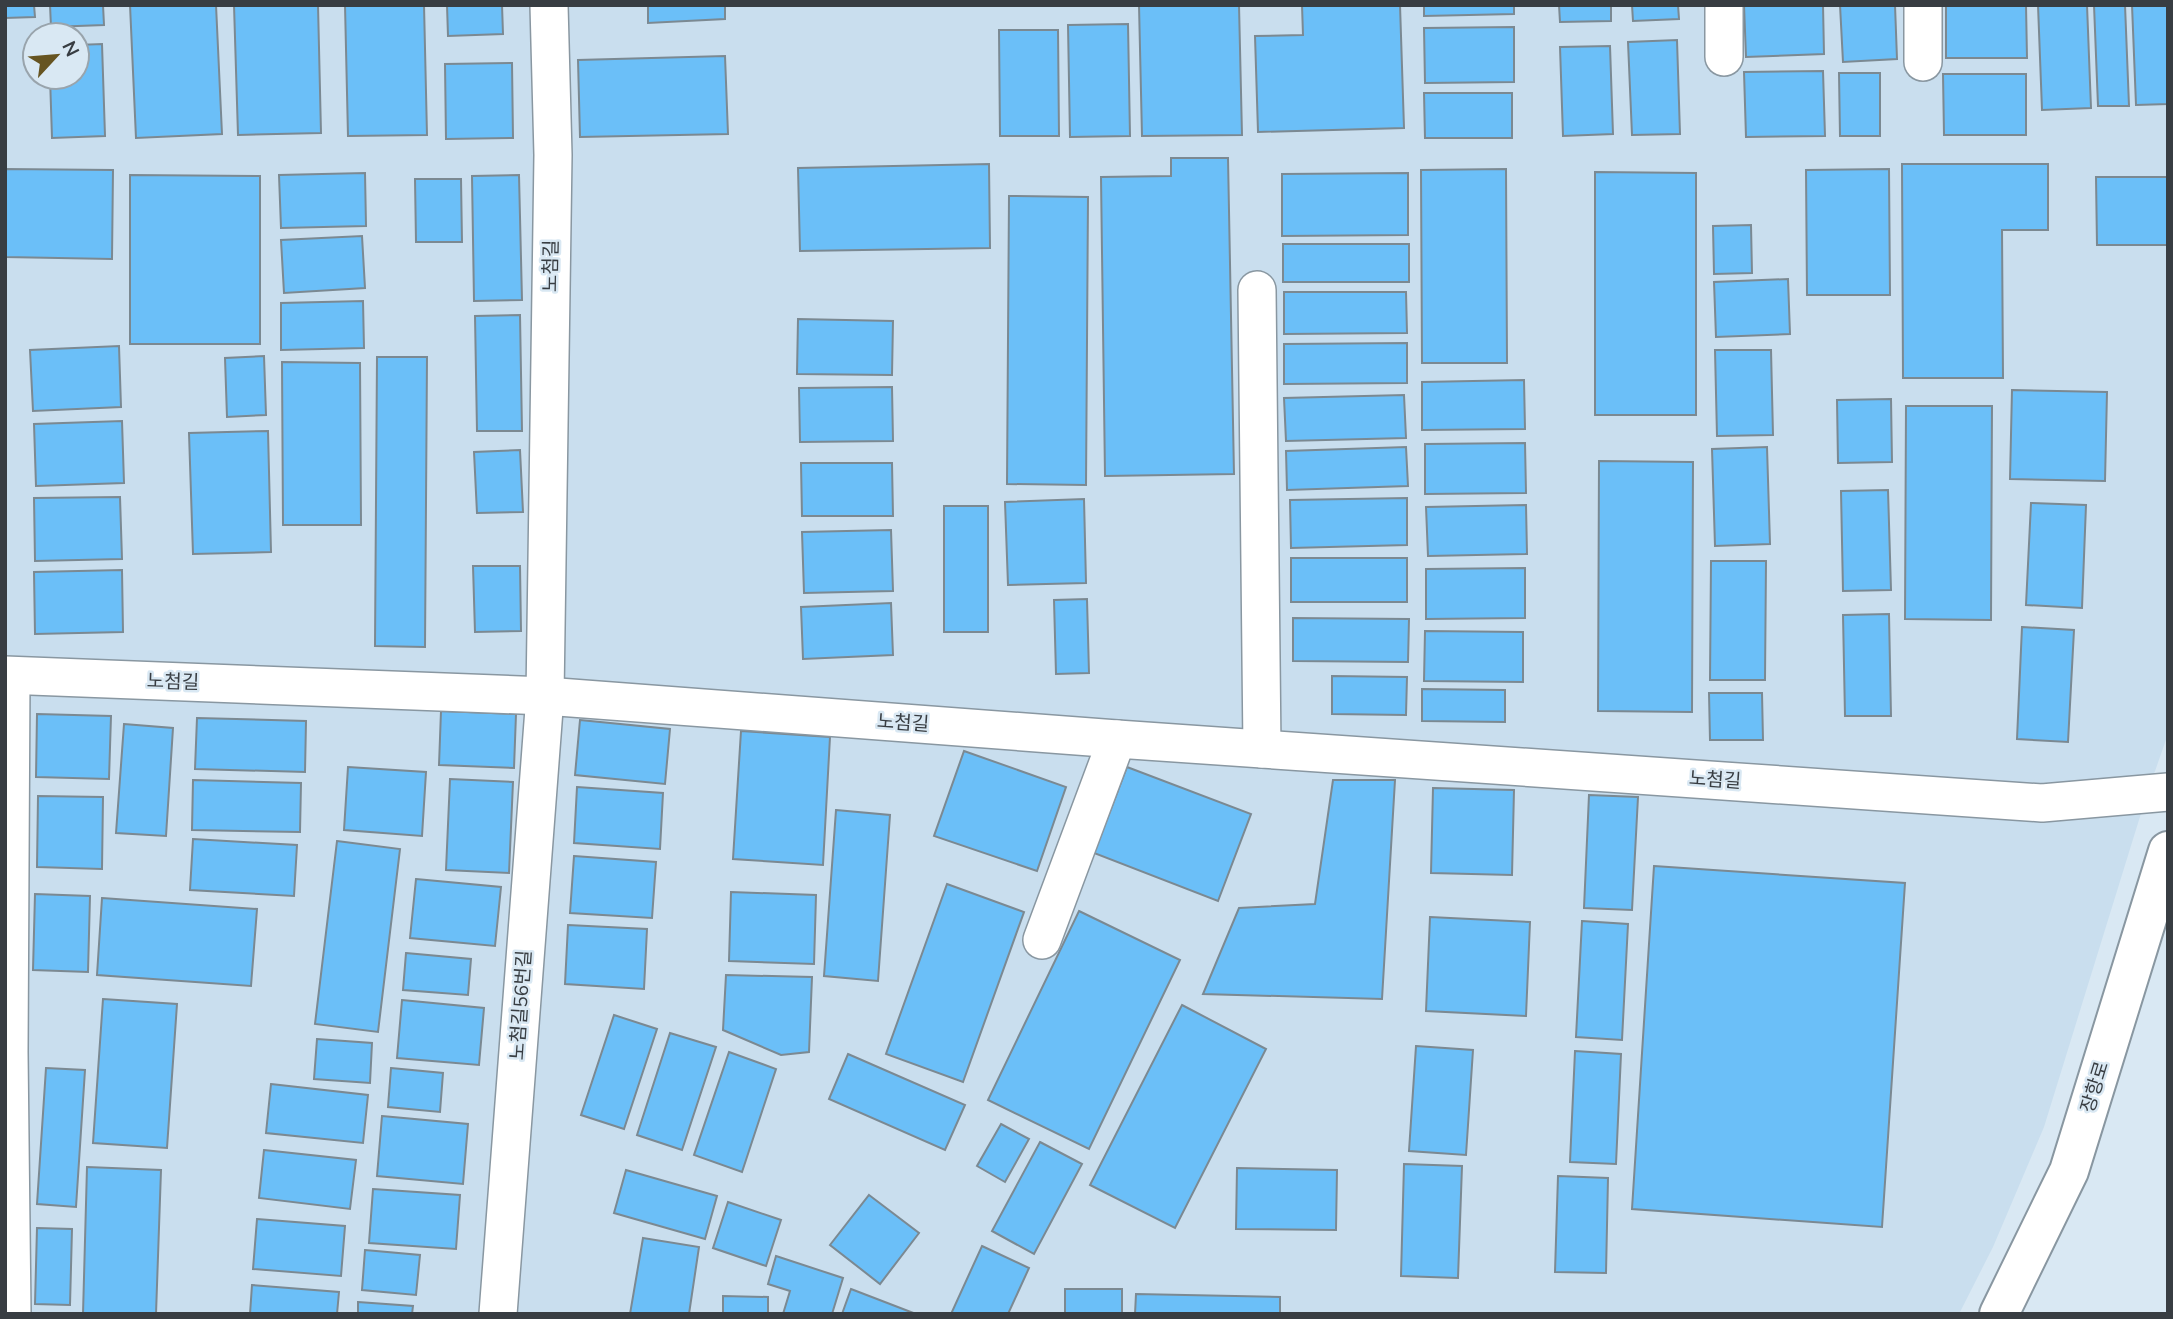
<svg xmlns="http://www.w3.org/2000/svg" width="2173" height="1319" font-family="'Nunito Sans','Noto Sans KR',sans-serif">
  <rect width="100%" height="100%" fill="#d9e8f3"/>
  <!-- built -->
  <path fill="#c9deee" fill-rule="evenodd" d="M5,5H2168V734L2147,794L2044,1127L1993,1247L1959,1314H5ZM35,35H77V77H35Z"/>
  <!-- building -->
  <g fill="#6bbff8" stroke="#7b8992" stroke-width="2">
    <polygon points="5,5 34,5 35,17 5,18"/>
    <polygon points="50,5 103,5 104,25 51,27"/>
    <polygon points="130,5 216,5 222,134 136,138"/>
    <polygon points="234,5 318,5 321,133 238,135"/>
    <polygon points="345,5 424,5 427,135 348,136"/>
    <polygon points="447,5 502,5 503,34 448,36"/>
    <polygon points="648,5 725,5 725,19 648,23"/>
    <polygon points="1139,5 1239,5 1242,135 1142,136"/>
    <polygon points="1302,5 1400,5 1404,128 1258,132 1255,36 1303,35"/>
    <polygon points="1424,5 1514,5 1514,14 1424,16"/>
    <polygon points="1559,5 1611,5 1611,21 1560,22"/>
    <polygon points="1632,5 1678,5 1679,19 1633,21"/>
    <polygon points="1744,5 1823,5 1824,54 1746,57"/>
    <polygon points="1840,5 1895,5 1897,59 1843,62"/>
    <polygon points="1946,5 2026,5 2027,58 1946,58"/>
    <polygon points="2038,5 2087,5 2091,108 2042,110"/>
    <polygon points="2094,5 2125,5 2129,106 2098,106"/>
    <polygon points="2132,5 2168,5 2168,104 2136,105"/>
    <polygon points="1128,24 1130,136 1070,137 1068,25"/>
    <polygon points="1514,27 1514,82 1425,83 1424,28"/>
    <polygon points="999,30 1058,30 1059,136 1000,136"/>
    <polygon points="1677,40 1680,134 1632,135 1628,42"/>
    <polygon points="102,44 105,136 52,138 50,77 77,77 77,45"/>
    <polygon points="1610,46 1613,134 1563,136 1560,47"/>
    <polygon points="725,56 728,134 580,137 578,60"/>
    <polygon points="512,63 513,138 446,139 445,64"/>
    <polygon points="1823,71 1825,136 1746,137 1744,72"/>
    <polygon points="1839,73 1880,73 1880,136 1840,136"/>
    <polygon points="1943,74 2026,74 2026,135 1944,135"/>
    <polygon points="1424,93 1512,93 1512,138 1425,138"/>
    <polygon points="1171,158 1228,158 1234,474 1105,476 1101,177 1171,176"/>
    <polygon points="989,164 990,248 800,251 798,168"/>
    <polygon points="1902,164 2048,164 2048,230 2002,230 2003,378 1903,378"/>
    <polygon points="5,169 113,170 112,259 5,257"/>
    <polygon points="1506,169 1507,363 1422,363 1421,170"/>
    <polygon points="1889,169 1890,295 1807,295 1806,170"/>
    <polygon points="1595,172 1696,173 1696,415 1595,415"/>
    <polygon points="365,173 366,226 281,228 279,175"/>
    <polygon points="1408,173 1408,235 1282,236 1282,174"/>
    <polygon points="130,175 260,176 260,344 130,344"/>
    <polygon points="519,175 522,300 474,301 472,176"/>
    <polygon points="2096,177 2168,177 2168,245 2097,245"/>
    <polygon points="415,179 461,179 462,242 416,242"/>
    <polygon points="1009,196 1088,197 1086,485 1007,484"/>
    <polygon points="1751,225 1752,273 1714,274 1713,226"/>
    <polygon points="362,236 365,288 284,293 281,240"/>
    <rect x="1283" y="244" width="126" height="38"/>
    <polygon points="1788,279 1790,334 1716,337 1714,282"/>
    <polygon points="1284,292 1406,292 1407,333 1284,334"/>
    <polygon points="363,301 364,348 281,350 281,303"/>
    <polygon points="520,315 522,431 477,431 475,316"/>
    <polygon points="798,319 893,321 892,375 797,374"/>
    <polygon points="1407,343 1407,383 1284,384 1284,344"/>
    <polygon points="119,346 121,407 33,411 30,350"/>
    <polygon points="1715,350 1771,350 1773,435 1717,436"/>
    <polygon points="264,356 266,415 227,417 225,358"/>
    <polygon points="377,357 427,357 425,647 375,646"/>
    <polygon points="282,362 360,363 361,525 283,525"/>
    <polygon points="1524,380 1525,429 1422,430 1422,382"/>
    <polygon points="892,387 893,441 800,442 799,388"/>
    <polygon points="2012,390 2107,392 2105,481 2010,479"/>
    <polygon points="1404,395 1406,438 1286,441 1284,398"/>
    <polygon points="1891,399 1892,462 1838,463 1837,400"/>
    <polygon points="1906,406 1992,406 1991,620 1905,619"/>
    <polygon points="122,421 124,483 36,486 34,424"/>
    <polygon points="268,431 271,552 193,554 189,433"/>
    <polygon points="1525,443 1526,493 1425,494 1425,444"/>
    <polygon points="1406,447 1408,486 1287,490 1286,451"/>
    <polygon points="1767,447 1770,544 1715,546 1712,449"/>
    <polygon points="520,450 523,512 477,513 474,452"/>
    <polygon points="1599,461 1693,462 1692,712 1598,711"/>
    <polygon points="801,463 892,463 893,516 802,516"/>
    <polygon points="1888,490 1891,590 1843,591 1841,491"/>
    <polygon points="120,497 122,559 35,561 34,498"/>
    <polygon points="1407,498 1407,545 1291,548 1290,500"/>
    <polygon points="1084,499 1086,583 1008,585 1005,502"/>
    <polygon points="2031,503 2086,505 2082,608 2026,605"/>
    <polygon points="1526,505 1527,554 1428,556 1426,507"/>
    <rect x="944" y="506" width="44" height="126"/>
    <polygon points="891,530 893,591 804,593 802,532"/>
    <rect x="1291" y="558" width="116" height="44"/>
    <polygon points="1711,561 1766,561 1765,680 1710,680"/>
    <polygon points="473,566 520,566 521,631 475,632"/>
    <polygon points="1525,568 1525,618 1426,619 1426,569"/>
    <polygon points="122,570 123,632 35,634 34,572"/>
    <polygon points="1087,599 1089,673 1056,674 1054,600"/>
    <polygon points="891,603 893,655 803,659 801,607"/>
    <polygon points="1889,614 1891,716 1845,716 1843,615"/>
    <polygon points="1293,618 1409,619 1408,662 1293,661"/>
    <polygon points="2022,627 2074,630 2068,742 2017,739"/>
    <polygon points="1425,631 1523,632 1523,682 1424,681"/>
    <polygon points="1332,676 1407,677 1406,715 1332,714"/>
    <polygon points="1422,689 1505,690 1505,722 1422,721"/>
    <polygon points="1709,693 1762,693 1763,740 1710,740"/>
    <polygon points="441,711 516,714 514,768 439,765"/>
    <polygon points="37,714 111,716 109,779 36,777"/>
    <polygon points="197,718 306,721 305,772 195,769"/>
    <polygon points="580,720 670,729 665,784 575,775"/>
    <polygon points="124,724 173,728 166,836 116,833"/>
    <polygon points="741,731 830,737 823,865 733,859"/>
    <polygon points="964,751 1066,787 1037,871 934,836"/>
    <polygon points="348,767 426,772 422,836 344,830"/>
    <polygon points="1127,767 1251,814 1218,901 1094,853"/>
    <polygon points="450,779 513,782 509,873 446,870"/>
    <polygon points="193,780 301,783 300,832 192,830"/>
    <polygon points="1333,780 1395,780 1382,999 1203,994 1239,908 1315,904"/>
    <polygon points="577,787 663,793 660,849 574,843"/>
    <polygon points="1433,788 1514,790 1512,875 1431,873"/>
    <polygon points="1589,795 1638,797 1632,910 1584,908"/>
    <polygon points="38,796 103,797 102,869 37,867"/>
    <polygon points="836,810 890,815 878,981 824,976"/>
    <polygon points="193,839 297,845 294,896 190,890"/>
    <polygon points="337,841 400,849 378,1032 315,1024"/>
    <polygon points="574,856 656,862 652,918 570,913"/>
    <polygon points="1654,866 1905,883 1882,1227 1632,1209"/>
    <polygon points="416,879 501,887 495,946 410,938"/>
    <polygon points="947,884 1024,912 963,1082 886,1054"/>
    <polygon points="731,892 816,895 814,964 729,961"/>
    <polygon points="35,894 90,896 88,972 33,970"/>
    <polygon points="102,898 257,909 251,986 97,975"/>
    <polygon points="1079,911 1180,960 1089,1149 988,1100"/>
    <polygon points="1430,917 1530,922 1526,1016 1426,1011"/>
    <polygon points="1582,921 1628,924 1622,1040 1576,1037"/>
    <polygon points="568,925 647,929 644,989 565,984"/>
    <polygon points="406,953 471,959 468,995 403,990"/>
    <polygon points="726,975 812,977 809,1052 781,1055 723,1030"/>
    <polygon points="103,999 177,1004 167,1148 93,1143"/>
    <polygon points="402,1000 484,1008 479,1065 397,1058"/>
    <polygon points="1182,1005 1266,1049 1175,1228 1090,1185"/>
    <polygon points="614,1015 657,1029 624,1129 581,1115"/>
    <polygon points="670,1033 716,1047 682,1150 637,1135"/>
    <polygon points="317,1039 372,1043 370,1083 314,1079"/>
    <polygon points="1416,1046 1473,1050 1466,1155 1409,1151"/>
    <polygon points="1575,1051 1621,1054 1616,1164 1570,1162"/>
    <polygon points="729,1052 776,1069 742,1172 694,1155"/>
    <polygon points="848,1054 965,1105 945,1150 829,1099"/>
    <polygon points="46,1068 85,1070 76,1207 37,1204"/>
    <polygon points="391,1068 443,1073 440,1112 388,1107"/>
    <polygon points="271,1084 368,1095 363,1143 266,1133"/>
    <polygon points="382,1116 468,1124 463,1184 377,1176"/>
    <polygon points="1001,1124 1029,1139 1005,1182 977,1166"/>
    <polygon points="1040,1142 1082,1164 1034,1254 992,1231"/>
    <polygon points="264,1150 356,1160 350,1209 259,1198"/>
    <polygon points="1404,1164 1462,1166 1458,1278 1401,1276"/>
    <polygon points="87,1167 161,1170 156,1314 83,1314"/>
    <polygon points="1237,1168 1337,1170 1336,1230 1236,1229"/>
    <polygon points="626,1170 717,1196 705,1239 614,1213"/>
    <polygon points="1558,1176 1608,1178 1606,1273 1555,1272"/>
    <polygon points="373,1189 460,1195 456,1249 369,1243"/>
    <polygon points="869,1195 919,1233 880,1284 830,1245"/>
    <polygon points="728,1202 781,1220 766,1266 713,1248"/>
    <polygon points="257,1219 345,1226 341,1276 253,1269"/>
    <polygon points="37,1228 72,1229 70,1305 35,1304"/>
    <polygon points="643,1238 699,1247 689,1314 630,1314"/>
    <polygon points="982,1246 1029,1268 1008,1314 951,1314"/>
    <polygon points="365,1250 420,1255 416,1295 362,1290"/>
    <polygon points="776,1256 843,1278 832,1314 783,1314 790,1291 768,1284"/>
    <polygon points="252,1285 339,1292 337,1314 250,1314"/>
    <polygon points="851,1289 916,1314 842,1314"/>
    <rect x="1065" y="1289" width="57" height="25"/>
    <polygon points="1136,1294 1280,1297 1280,1314 1135,1314"/>
    <polygon points="723,1296 768,1297 768,1314 723,1314"/>
    <polygon points="358,1302 413,1306 412,1314 358,1314"/>
  </g>
  <g fill="none" stroke-linecap="round" stroke-linejoin="round">
    <defs>
      <g id="street">
        <polyline points="1923,5 1923,62"/>
        <polyline points="1724,57 1724,5"/>
        <polyline points="1257,290 1262,749"/>
        <polyline points="5,675 545,696 1117,739 2042,803 2168,792"/>
        <polyline points="11,676 9,1052 12,1314"/>
        <polyline points="1042,940 1117,739"/>
        <polyline points="498,1314 545,696 553,155 549,5"/>
      </g>
      <polyline id="secondary" points="1999,1314 2069,1171 2168,851"/>
    </defs>
    <!-- street casing -->
    <use href="#street" stroke="#8997a1" stroke-width="40"/>
    <!-- secondary casing -->
    <use href="#secondary" stroke="#8997a1" stroke-width="42"/>
    <!-- street -->
    <use href="#street" stroke="#fff" stroke-width="37"/>
    <!-- secondary -->
    <use href="#secondary" stroke="#fff" stroke-width="38"/>
  </g>
  <g text-anchor="middle" dominant-baseline="central" stroke-width="5" stroke-linejoin="round" paint-order="stroke">
    <!-- street labels -->
    <g font-size="19" fill="#383d42" stroke="#d9e8f3">
      <text transform="translate(551 266) rotate(-89)">노첨길</text>
      <text transform="translate(173 682) rotate(2)">노첨길</text>
      <text transform="translate(903 723) rotate(4)">노첨길</text>
      <text transform="translate(1715 780) rotate(4)">노첨길</text>
      <text transform="translate(521 1005) rotate(-86)">노첨길56번길</text>
      <text transform="translate(2095 1087) rotate(-73)">장항로</text>
    </g>
  </g>
  <!-- border -->
  <rect width="2173" height="1319" fill="none" stroke="#383d42" stroke-width="14"/>
  <!-- north arrow -->
  <g transform="translate(56 56) rotate(64)"><circle r="33" fill="#d9e8f3" stroke="#99a4ac" stroke-width="2"/>
  <path d="M0-5L12 26L0 18L-12 26Z" fill="#665421"/>
  <text y="-10" font-size="19" font-weight="bold" text-anchor="middle" fill="#383d42">N</text>
  </g>
</svg>
